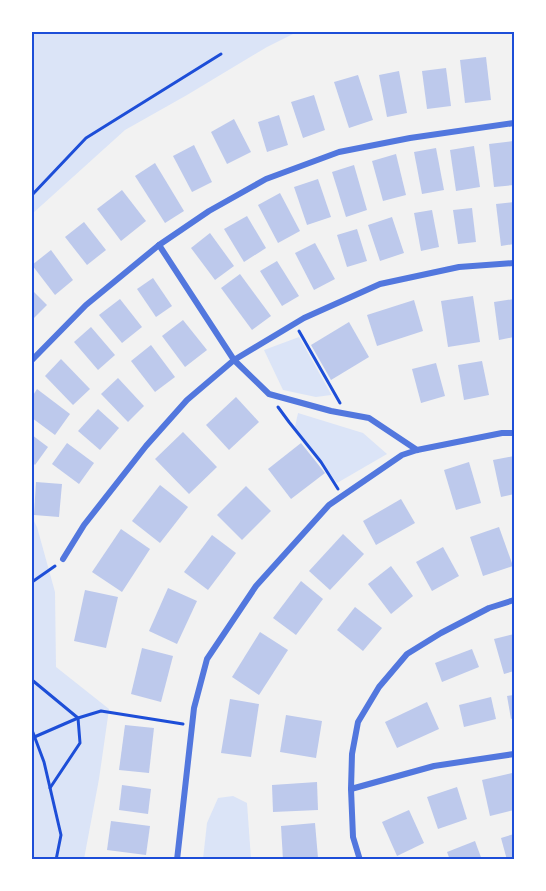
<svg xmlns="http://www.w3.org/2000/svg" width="546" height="891" font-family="Signika,sans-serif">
  <rect width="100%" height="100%" fill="#f2f2f2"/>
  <!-- green -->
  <g fill="#dbe4f7">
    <polygon points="32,32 297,32 267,47 187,95 125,130 32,214"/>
    <polygon points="299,337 331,394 331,395 316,397 283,390 264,350"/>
    <polygon points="298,413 363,433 387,454 337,483 295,427"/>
    <polygon points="32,517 37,527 55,592 56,667 109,709 99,779 84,859 32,859"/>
    <polygon points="233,796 247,803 251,859 203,859 207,823 218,798"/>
  </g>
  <!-- building -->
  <g fill="#bdc9ec">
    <polygon points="486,57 491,100 465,103 460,60"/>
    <polygon points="446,68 451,106 427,109 422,71"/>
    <polygon points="399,71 407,113 387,117 379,75"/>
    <polygon points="358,75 373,120 349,128 334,82"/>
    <polygon points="314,95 325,130 303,138 291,102"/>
    <polygon points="279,115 288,145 267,152 258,122"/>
    <polygon points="234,119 251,152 227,164 211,132"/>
    <polygon points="513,141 514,185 494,187 489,144"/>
    <polygon points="194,145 212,182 192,192 173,156"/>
    <polygon points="474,146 480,187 456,191 450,150"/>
    <polygon points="436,148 444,190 422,194 414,152"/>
    <polygon points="396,154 406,195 383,201 372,161"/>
    <polygon points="155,163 184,211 165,223 135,176"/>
    <polygon points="354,165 367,210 346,217 332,172"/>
    <polygon points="318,179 331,217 307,225 294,187"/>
    <polygon points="122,190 146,221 121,241 97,209"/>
    <polygon points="280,193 300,231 278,243 258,205"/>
    <polygon points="514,202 514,244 501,246 496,204"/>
    <polygon points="472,208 476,242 458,244 453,210"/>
    <polygon points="432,210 439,247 421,251 414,213"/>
    <polygon points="247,216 266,248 244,262 224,229"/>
    <polygon points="392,217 404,253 380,261 368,225"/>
    <polygon points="84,222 106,250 87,265 65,237"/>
    <polygon points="357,229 367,261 347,267 337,235"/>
    <polygon points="210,233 234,266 215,280 191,248"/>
    <polygon points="315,243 335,279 314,290 295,253"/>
    <polygon points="51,250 73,280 55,295 32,265"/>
    <polygon points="277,261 299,296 282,306 260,271"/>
    <polygon points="240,274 271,316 252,330 221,288"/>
    <polygon points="153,278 172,306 156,317 137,289"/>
    <polygon points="32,290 47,305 32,320"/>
    <polygon points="473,296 480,342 448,347 441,301"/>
    <polygon points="120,299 142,327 122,343 99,315"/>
    <polygon points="514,299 514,337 499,340 494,302"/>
    <polygon points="414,300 423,331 377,346 367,315"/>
    <polygon points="183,320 207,350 185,367 162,336"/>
    <polygon points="349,322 369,357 331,380 311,345"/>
    <polygon points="91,327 115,355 98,370 74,342"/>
    <polygon points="151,345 175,377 155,392 131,361"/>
    <polygon points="61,359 90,389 73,405 45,376"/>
    <polygon points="482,361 489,395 464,400 458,365"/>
    <polygon points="436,363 445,396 421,403 412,369"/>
    <polygon points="118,378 144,406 128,422 101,394"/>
    <polygon points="37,389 70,414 55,435 32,418 32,397"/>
    <polygon points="236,397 259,422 229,450 206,425"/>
    <polygon points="98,409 119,428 100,450 78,431"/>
    <polygon points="183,432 217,467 189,494 155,459"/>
    <polygon points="32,435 48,447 35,465 32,462"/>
    <polygon points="67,443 94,463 79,484 52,464"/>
    <polygon points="301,443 325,473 291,499 268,469"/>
    <polygon points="514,456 514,494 501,497 493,460"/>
    <polygon points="469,462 481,503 456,510 444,470"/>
    <polygon points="36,482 62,484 59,517 34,515"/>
    <polygon points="160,485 188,507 160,543 132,521"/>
    <polygon points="246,486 271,511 242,540 217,515"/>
    <polygon points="401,499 415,523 376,545 363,521"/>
    <polygon points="499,527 513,566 483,576 470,537"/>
    <polygon points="121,529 150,549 122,592 92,572"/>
    <polygon points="343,534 364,554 330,590 309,571"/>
    <polygon points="212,535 236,553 208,590 184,572"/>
    <polygon points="443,547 459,576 432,591 416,562"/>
    <polygon points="391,566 413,596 391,614 368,584"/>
    <polygon points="301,581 323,599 296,635 273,618"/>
    <polygon points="168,588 197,601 177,644 149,631"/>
    <polygon points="85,590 118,597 106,648 74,641"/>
    <polygon points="355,607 382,628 363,651 337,630"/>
    <polygon points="260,632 288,650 259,695 232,677"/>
    <polygon points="514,634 514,671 504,674 494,639"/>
    <polygon points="142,648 173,656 161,702 131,694"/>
    <polygon points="472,649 479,667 442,682 435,663"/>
    <polygon points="514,695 514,718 511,719 507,696"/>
    <polygon points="491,697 496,719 464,727 459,705"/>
    <polygon points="230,699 259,704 251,757 221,753"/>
    <polygon points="427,702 439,729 397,748 385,722"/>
    <polygon points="286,715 322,721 316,758 280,752"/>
    <polygon points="125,725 154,728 149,773 119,770"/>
    <polygon points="512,773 514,786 514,810 490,816 482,780"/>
    <polygon points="317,782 318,810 273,812 272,785"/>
    <polygon points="122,785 151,789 148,814 119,810"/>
    <polygon points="457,787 467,819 438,829 427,797"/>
    <polygon points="409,810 424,843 397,856 382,822"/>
    <polygon points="111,821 150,826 146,855 107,850"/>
    <polygon points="315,823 318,858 283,860 281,826"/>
    <polygon points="514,834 514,860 507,860 501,838"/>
    <polygon points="475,841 482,860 450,860 447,852"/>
  </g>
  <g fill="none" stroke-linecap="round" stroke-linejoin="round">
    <!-- path -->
    <g stroke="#1d4ed8" stroke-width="3">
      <polyline points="32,195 86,138 221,54"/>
      <polyline points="299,331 340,403"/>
      <polyline points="278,407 289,422 321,462 338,489"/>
      <polyline points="32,582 55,566"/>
      <polyline points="32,680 78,718 80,743 50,788"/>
      <polyline points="32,730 44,762 61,835 56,860"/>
      <polyline points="32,738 78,718 101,711 183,724"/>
    </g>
    <!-- minor -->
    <g stroke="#5277de" stroke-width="6">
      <polyline points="159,245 234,360 269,394 331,411 369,418 417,450"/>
      <polyline points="32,360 86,305 159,245 209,211 266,179 339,152 410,138 514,123"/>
      <polyline points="63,559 84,525 146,446 187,400 234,360 304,318 380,284 459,267 514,263"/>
      <polyline points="351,789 434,766 514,754"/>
      <polyline points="177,860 194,708 207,659 256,586 329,505 402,455 417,450 502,433 514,433"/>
      <polyline points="360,860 353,837 351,789 352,754 358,722 379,687 407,654 441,633 489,608 514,600"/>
    </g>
  </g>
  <!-- border -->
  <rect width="546" height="891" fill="none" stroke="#ffffff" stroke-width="66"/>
  <rect x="33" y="33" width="480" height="825" fill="none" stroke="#1d4ed8" stroke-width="2"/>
</svg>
